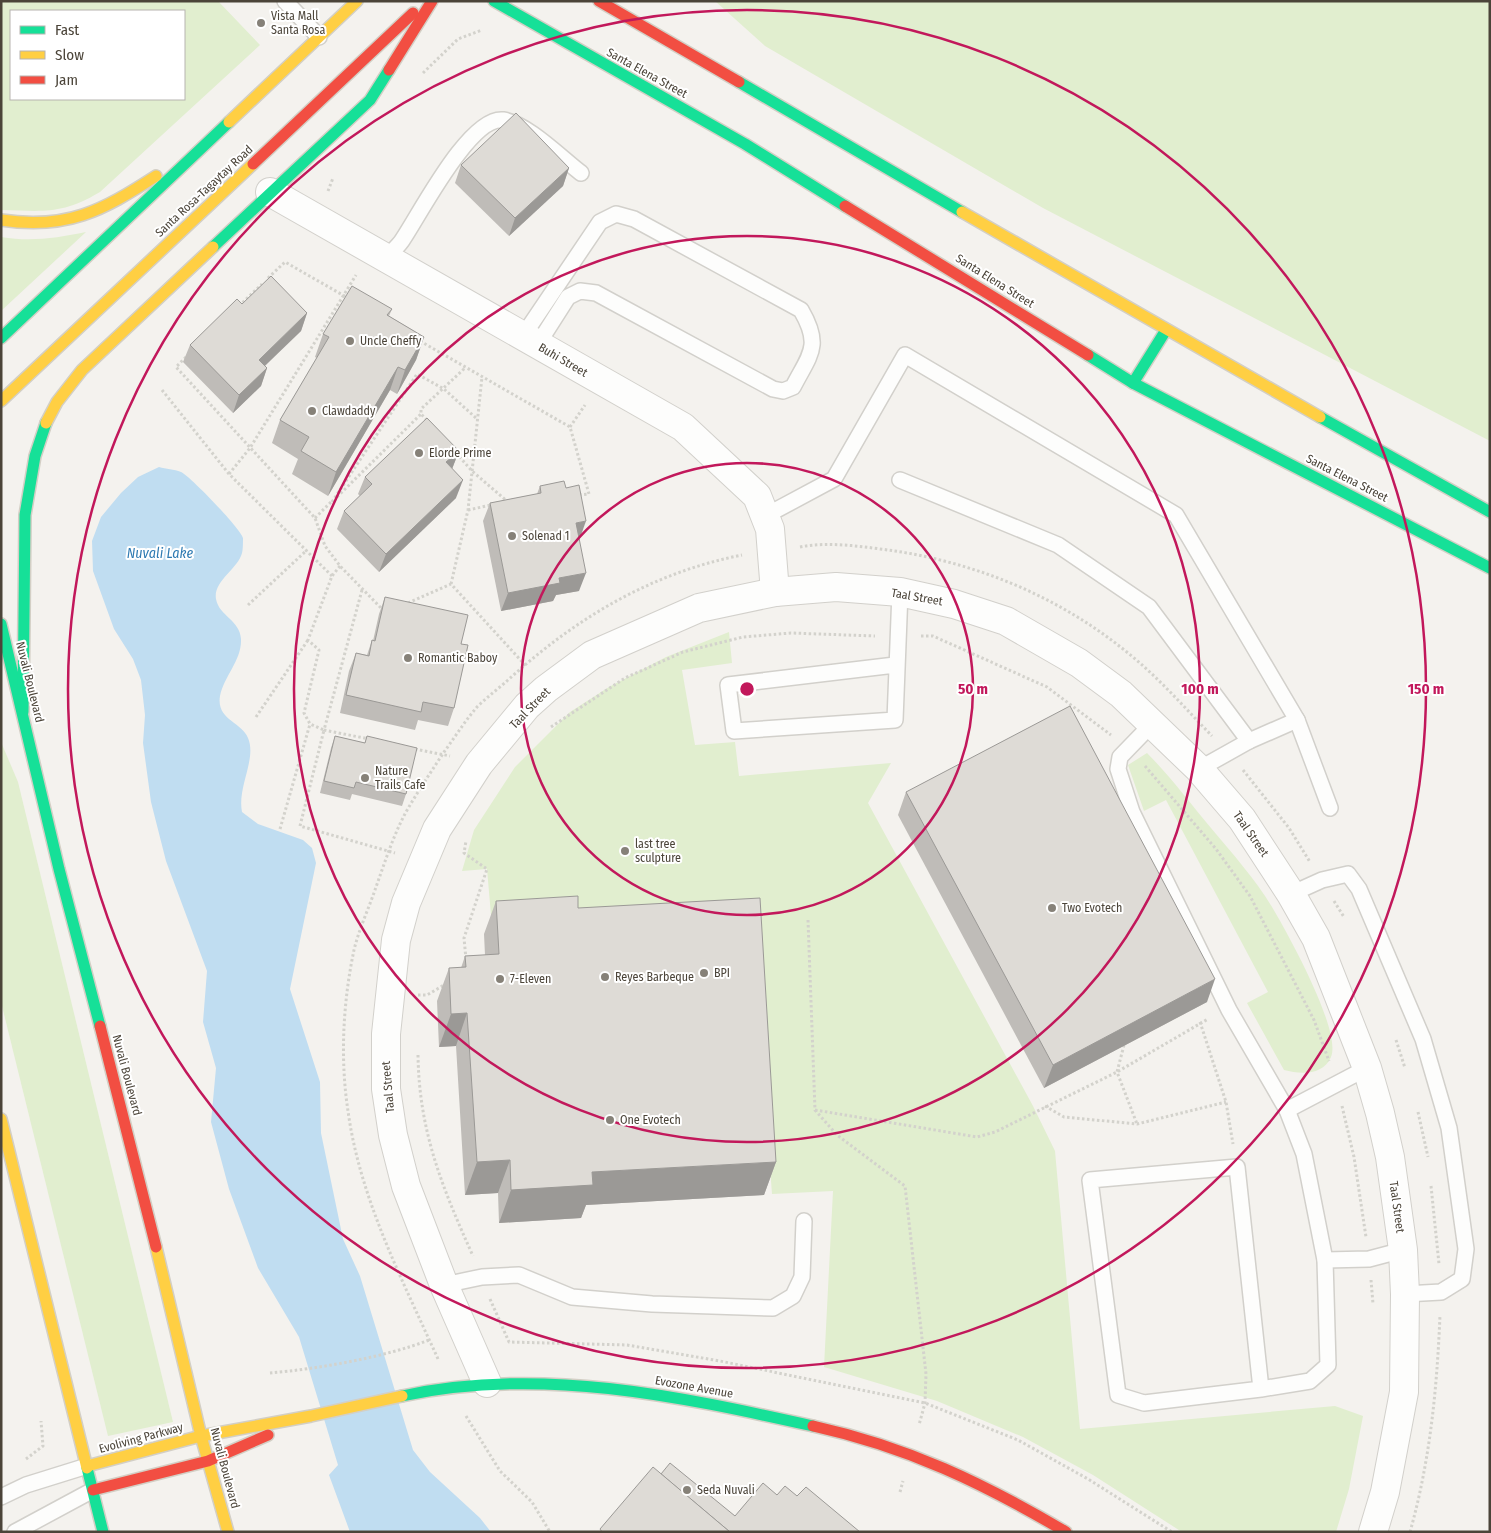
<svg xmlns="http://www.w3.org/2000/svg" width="1491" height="1533" font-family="'Fira Sans Condensed',sans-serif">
  <rect width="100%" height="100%" fill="#f4f2ee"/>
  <!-- green -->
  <g fill="#e1eecf" fill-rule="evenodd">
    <path d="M1,1H218L260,45L100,192C61,215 44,211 1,210ZM11,11H184V99H11Z"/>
    <polygon points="715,1 1490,1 1490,441 1043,208 765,46"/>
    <path d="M86,232L1,311V237C31,242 57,238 86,232Z"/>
    <polygon points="729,632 732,663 682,670 695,745 735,742 739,776 891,763 868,803 1033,1106 1055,1151 1080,1429 1335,1406 1363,1416 1349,1489 1336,1532 1182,1532 1093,1475 1023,1437 937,1401 824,1367 833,1191 772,1194 751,915 491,915 487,869 462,871 474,830 515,767 570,712 609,687 666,657"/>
    <polygon points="1,742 18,782 173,1422 108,1436 1,1002"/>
    <path d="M1147,753C1170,776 1190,803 1211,828C1232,853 1255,879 1272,907C1287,932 1342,1031 1331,1057C1323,1076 1300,1074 1284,1070L1247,1003L1268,992L1166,800L1144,811L1128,765Z"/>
  </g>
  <!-- water -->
  <path fill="#c0ddf1" d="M159,467C166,469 174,469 181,472C189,475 241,529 243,538C243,542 243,550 242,553C238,569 213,581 216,599C219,616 240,620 241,639C242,660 224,676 220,696C216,720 242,722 248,738C257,759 237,787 242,812L258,824L303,840L312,848L316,863L290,989L320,1082L321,1133L343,1239L360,1276L413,1450L430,1472L480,1518L491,1532H350L329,1475L338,1465L299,1337L258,1268L229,1189L211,1122L216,1068L203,1022L207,971L166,861L151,802L143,743L145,715L141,680L133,659L114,629L93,571L92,541L101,517L121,493L138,477Z"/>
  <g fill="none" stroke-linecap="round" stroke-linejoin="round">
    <defs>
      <g id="lane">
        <polyline points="285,1 319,37"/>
        <path d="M385,259C391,252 399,246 403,239C420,214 470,116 503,120C528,124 560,157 581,173"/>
        <path d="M523,336L600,222L616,214L634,219L801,310C822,346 810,354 793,387L783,391L773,389L596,293L580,291L568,297L538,344"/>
        <polyline points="900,480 1058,545 1149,607 1249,741"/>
        <polyline points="765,516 834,479 905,355 1176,515 1297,720 1330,808"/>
        <polyline points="895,665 728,685 734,731 895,720 900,592"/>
        <polyline points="1151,725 1120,757 1118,769 1132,812 1229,1010 1287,1110 1367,1068"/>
        <polyline points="1199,769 1249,741 1297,720"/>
        <polyline points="1291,894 1322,880 1348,874 1359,889 1423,1039 1449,1128 1466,1249 1462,1279 1441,1292 1405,1294"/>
        <polyline points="1325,1260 1369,1259 1403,1250"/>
        <polyline points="444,1285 482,1277 519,1275 572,1297 652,1304 773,1308 793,1296 802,1277 804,1221"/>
        <polyline points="1261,1389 1237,1167 1090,1180 1118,1395 1144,1403 1261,1389 1310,1381 1328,1365 1325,1260 1304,1154 1287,1110"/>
        <polyline points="1,1497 26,1485 87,1466"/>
        <polyline points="15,1532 93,1490"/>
      </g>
      <g id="street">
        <polyline points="270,192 683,427 757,496 770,529 775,592"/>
        <polyline points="487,1383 444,1285 406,1186 393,1135 386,1089 386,1034 396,940 406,903 437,829 479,764 527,706 546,689 592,655 699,608 775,592 836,587 900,592 954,604 1006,621 1079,663 1121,694 1199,769 1242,819 1291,894 1316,938 1367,1068 1380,1113 1390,1157 1403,1250 1405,1294 1404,1392 1385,1492 1373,1532"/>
      </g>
      <g id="fast">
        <polyline points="494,1 745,144 845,206"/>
        <polyline points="739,82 962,212"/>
        <polyline points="213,247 370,100 389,70"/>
        <polyline points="1,338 229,122"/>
        <polyline points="1088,355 1133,383 1490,568"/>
        <polyline points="1133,383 1166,330"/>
        <polyline points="1320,417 1490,512"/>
        <polyline points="1,624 59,869 100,1026"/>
        <polyline points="23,712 25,515 35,456 46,423"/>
        <path d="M402,1396C540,1366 678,1396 813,1426"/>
        <polyline points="87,1468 103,1532"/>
      </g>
      <g id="slow">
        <polyline points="229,122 357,1"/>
        <polyline points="962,212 1320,417"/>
        <path d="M1,220C67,230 102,211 156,176"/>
        <polyline points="1,401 253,164"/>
        <polyline points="46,423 57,402 82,370 213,247"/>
        <polyline points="1,1119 87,1468"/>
        <polyline points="156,1247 201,1436 228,1532"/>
        <polyline points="87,1466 201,1436 311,1416 402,1396"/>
      </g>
      <g id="jam">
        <polyline points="599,1 739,82"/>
        <polyline points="389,70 432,1"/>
        <polyline points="253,164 413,13"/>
        <polyline points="845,206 1088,355"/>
        <polyline points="100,1026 156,1247"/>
        <path d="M813,1426C908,1447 983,1483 1066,1532"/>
        <polyline points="93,1490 208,1461 268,1435"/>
      </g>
    </defs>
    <!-- lane casing -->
    <use href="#lane" stroke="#d2d0cb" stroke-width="18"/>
    <!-- street casing -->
    <use href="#street" stroke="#d2d0cb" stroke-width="30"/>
    <!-- fast casing -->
    <use href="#fast" stroke="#d3cfc5" stroke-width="14"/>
    <!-- slow casing -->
    <use href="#slow" stroke="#d3cfc5" stroke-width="14"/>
    <!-- jam casing -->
    <use href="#jam" stroke="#d3cfc5" stroke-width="14"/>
    <!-- path -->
    <g stroke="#d3d2cc" stroke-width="3" stroke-dasharray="2.5 2.5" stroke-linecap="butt">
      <polyline points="423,73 458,39 482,30"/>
      <polyline points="328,191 333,178"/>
      <polyline points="268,278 285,262 348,298"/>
      <polyline points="239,306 262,284"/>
      <polyline points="420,341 570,427 589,494 577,495"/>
      <polyline points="186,357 176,367 315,518 325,546 340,566 383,610"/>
      <polyline points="162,390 229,474 332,576"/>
      <polyline points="427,420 421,414 421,409 465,368"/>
      <polyline points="570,427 585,405"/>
      <polyline points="456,453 472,471 508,502"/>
      <polyline points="229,474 250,448 356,275"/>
      <polyline points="337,497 421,414"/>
      <polyline points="332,502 417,374 444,389 476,418"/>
      <polyline points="468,510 491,505"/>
      <polyline points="315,518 332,501"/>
      <path d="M800,547C830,541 865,547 895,551C980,564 1061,598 1128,653C1159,678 1185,708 1212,736"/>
      <polyline points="340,566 332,576 308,640 319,650 304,713 310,724 324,730 300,826 395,853"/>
      <polyline points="451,584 468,510 482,377"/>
      <polyline points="362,590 324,730 369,739"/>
      <polyline points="408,603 451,584 526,666"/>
      <polyline points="248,605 307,550"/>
      <polyline points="921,636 933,636 1047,687 1111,735"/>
      <polyline points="256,717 308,640"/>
      <polyline points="551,727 625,678 683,652 743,637 791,633 875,636"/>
      <polyline points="415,749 450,756"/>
      <polyline points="1145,766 1216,849 1250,896 1314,1020 1329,1061"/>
      <polyline points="1243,770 1289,828 1310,862"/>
      <polyline points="280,829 310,724"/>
      <polyline points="1334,901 1344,917"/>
      <polyline points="808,920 815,1110 837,1135 905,1186 926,1374 925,1403 919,1425"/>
      <polyline points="466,959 464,938 487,869 464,853 466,841"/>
      <polyline points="418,995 427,995 444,985"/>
      <polyline points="1200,1022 1226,1102 1233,1144"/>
      <polyline points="1396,1040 1405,1068"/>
      <polyline points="1124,1045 1117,1072 1137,1124"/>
      <path d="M418,1055C419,1131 442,1187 473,1256"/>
      <polyline points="1045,1106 1064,1117 1137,1124 1226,1102"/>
      <polyline points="1342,1106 1354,1157 1366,1237"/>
      <polyline points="815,1110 977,1137 995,1132 1117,1072 1208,1019"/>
      <polyline points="1418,1112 1428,1157"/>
      <polyline points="1431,1186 1439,1264"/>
      <polyline points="1371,1280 1373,1304"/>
      <polyline points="490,1299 509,1342 627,1345 720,1361 925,1403 1018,1440 1088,1479 1172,1532"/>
      <path d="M438,1359C402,1279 360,1199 348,1111C340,1059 343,1002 354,950C359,929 369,908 376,887C385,862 393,836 406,812C418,791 431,772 444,752C455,737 465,721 477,707C487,697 498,689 508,680C576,618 651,573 742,555"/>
      <path d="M270,1373C317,1369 386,1357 429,1340"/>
      <polyline points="466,1416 500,1471 532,1502 550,1532"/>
      <polyline points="26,1459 43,1446 41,1421"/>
      <polyline points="900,1492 903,1481"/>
      <path d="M1410,1532C1430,1461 1437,1389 1440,1315"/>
    </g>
    <!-- lane -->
    <use href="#lane" stroke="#fdfdfc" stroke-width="15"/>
    <!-- street -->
    <use href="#street" stroke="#fdfdfc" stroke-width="28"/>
    <!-- fast -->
    <use href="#fast" stroke="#16e098" stroke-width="11"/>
    <!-- slow -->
    <use href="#slow" stroke="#ffcf43" stroke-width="11"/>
    <!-- jam -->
    <use href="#jam" stroke="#f24e42" stroke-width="11"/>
  </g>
  <!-- wall -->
  <g fill="#bfbcb8">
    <polygon points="461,165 569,168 563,186 509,236 455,183"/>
    <polygon points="242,304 307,313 301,331 265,366 267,368 261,386 233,413 183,362 190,345"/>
    <polygon points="392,309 389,316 424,337 416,360 397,394 390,390 328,496 292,474 298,459 272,443 280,420 317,358 315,357 323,334"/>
    <polygon points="459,451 452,469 456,498 379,572 337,529 344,511 360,496 358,494 365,477"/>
    <polygon points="540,486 566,488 580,538 579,539 579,591 556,595 553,601 501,611 483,521 490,503 537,494"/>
    <polygon points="385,597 461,644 454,708 448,726 418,720 415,730 340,713 349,671 356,653 367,655 372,640 373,641 379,614"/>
    <polygon points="335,736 365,743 367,736 406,794 402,806 352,794 350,800 320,793 331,748"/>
    <polygon points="906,792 1207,1002 1044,1088 898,815"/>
    <polygon points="496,901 578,908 776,1162 764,1195 586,1205 581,1218 499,1223 498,1193 465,1195 456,1046 439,1047 437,1001 449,968 461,968 465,956 485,955 484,934"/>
  </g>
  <!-- shaded-wall -->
  <g fill="#9b9996">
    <polygon points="569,168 563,186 509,236 515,218"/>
    <polygon points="307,313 301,331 253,377 259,360"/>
    <polygon points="424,337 416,360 397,394 405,370"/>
    <polygon points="398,367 390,390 328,496 336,472"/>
    <polygon points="267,368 261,386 233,413 239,395"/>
    <polygon points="459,451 452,469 446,462"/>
    <polygon points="463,480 456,498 379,572 386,554"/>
    <polygon points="586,521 580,538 569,540 576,523"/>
    <polygon points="586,573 579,591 556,595 553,601 501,611 508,593 559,578"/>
    <polygon points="1215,979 1207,1002 1044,1088 1053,1065"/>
    <polygon points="467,1013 456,1046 439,1047 451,1014"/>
    <polygon points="510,1160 498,1193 465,1195 477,1162"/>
    <polygon points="776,1162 764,1195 586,1205 581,1218 499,1223 511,1190 592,1172"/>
  </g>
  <!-- building -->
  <g fill="#dedbd6" stroke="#9b9996">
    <polygon points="516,113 569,168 515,218 461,165"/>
    <polygon points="271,276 307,313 259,360 267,368 239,395 190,345 237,299 242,304"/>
    <polygon points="352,286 392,309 387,315 424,337 405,370 398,367 336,472 301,451 309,437 280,420 329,337 323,334"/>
    <polygon points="427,418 459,451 446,462 463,480 386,554 344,511 372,484 365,477"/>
    <polygon points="564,481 566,488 579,485 586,521 576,523 586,573 559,578 560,583 508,593 490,503 541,493 540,486"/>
    <polygon points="385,597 468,615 461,644 468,645 454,708 423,702 421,712 346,695 356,653 369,656 372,640 375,641"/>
    <polygon points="1070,706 1215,979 1053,1065 906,792"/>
    <polygon points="335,736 365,743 367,736 417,748 406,794 356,782 354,788 324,781"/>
    <polygon points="578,896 578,908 760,898 776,1162 592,1172 593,1185 511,1190 510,1160 477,1162 467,1013 451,1014 449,968 466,967 465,956 499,954 496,901"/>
    <polygon points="670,1463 735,1516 763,1483 777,1495 785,1486 797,1496 806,1487 860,1532 730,1532 661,1474"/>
    <polygon points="653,1467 730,1532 602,1532 600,1529"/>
  </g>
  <!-- distance rings -->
  <g fill="none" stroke="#c2185b" stroke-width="2.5">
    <circle cx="747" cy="689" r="226"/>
    <circle cx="747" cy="689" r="453"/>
    <circle cx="747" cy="689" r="679"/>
  </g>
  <!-- markers -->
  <g fill="#868178" stroke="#fff" stroke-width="2">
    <circle cx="261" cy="23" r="5"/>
    <circle cx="350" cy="341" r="5"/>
    <circle cx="312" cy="411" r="5"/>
    <circle cx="419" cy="453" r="5"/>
    <circle cx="512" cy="536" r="5"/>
    <circle cx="408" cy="658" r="5"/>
    <circle cx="365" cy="778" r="5"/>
    <circle cx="625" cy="851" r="5"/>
    <circle cx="1052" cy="908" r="5"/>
    <circle cx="704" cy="973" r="5"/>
    <circle cx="605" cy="977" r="5"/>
    <circle cx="500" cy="979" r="5"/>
    <circle cx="610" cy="1120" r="5"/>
    <circle cx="687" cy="1490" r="5"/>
  </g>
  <g text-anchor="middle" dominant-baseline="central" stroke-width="4" stroke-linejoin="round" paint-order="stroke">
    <!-- poi labels -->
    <g font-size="12" fill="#4b4439" stroke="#fff" text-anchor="start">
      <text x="271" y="16">Vista Mall<tspan x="271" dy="14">Santa Rosa</tspan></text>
      <text x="360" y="341">Uncle Cheffy</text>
      <text x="322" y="411">Clawdaddy</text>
      <text x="429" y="453">Elorde Prime</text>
      <text x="522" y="536">Solenad 1</text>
      <text x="418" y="658">Romantic Baboy</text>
      <text x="375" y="771">Nature<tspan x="375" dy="14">Trails Cafe</tspan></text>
      <text x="635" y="844">last tree<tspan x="635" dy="14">sculpture</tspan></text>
      <text x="1062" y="908">Two Evotech</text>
      <text x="714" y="973">BPI</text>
      <text x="615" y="977">Reyes Barbeque</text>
      <text x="510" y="979">7-Eleven</text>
      <text x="620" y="1120">One Evotech</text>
      <text x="697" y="1490">Seda Nuvali</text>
    </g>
    <!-- street labels -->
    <g font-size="12" fill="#4b4439" stroke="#fff">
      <text transform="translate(647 73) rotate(29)">Santa Elena Street</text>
      <text transform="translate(204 191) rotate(-43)">Santa Rosa-Tagaytay Road</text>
      <text transform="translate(995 281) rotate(32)">Santa Elena Street</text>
      <text transform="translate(563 360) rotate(30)">Buhi Street</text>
      <text transform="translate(1347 478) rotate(27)">Santa Elena Street</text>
      <text transform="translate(917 597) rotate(10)">Taal Street</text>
      <text transform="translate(30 682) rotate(76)">Nuvali Boulevard</text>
      <text transform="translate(530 708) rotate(-46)">Taal Street</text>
      <text transform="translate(1251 834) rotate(55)">Taal Street</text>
      <text transform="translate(127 1075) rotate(75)">Nuvali Boulevard</text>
      <text transform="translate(388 1087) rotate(-95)">Taal Street</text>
      <text transform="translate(1397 1207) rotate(82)">Taal Street</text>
      <text transform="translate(694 1387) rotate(10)">Evozone Avenue</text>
      <text transform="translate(141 1438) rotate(-15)">Evoliving Parkway</text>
      <text transform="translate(225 1468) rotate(75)">Nuvali Boulevard</text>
    </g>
    <!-- water labels -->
    <g font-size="14" font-style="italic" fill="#2e7ab2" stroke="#fff">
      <text x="160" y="553">Nuvali Lake</text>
    </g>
  </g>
  <circle cx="747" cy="689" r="8" fill="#c2185b" stroke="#fff" stroke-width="2.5"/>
  <g font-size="15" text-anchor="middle" font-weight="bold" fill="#c2185b" stroke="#fff" stroke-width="4" stroke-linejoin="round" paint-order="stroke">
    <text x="973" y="694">50 m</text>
    <text x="1200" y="694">100 m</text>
    <text x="1426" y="694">150 m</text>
  </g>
  <!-- border -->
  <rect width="1491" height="1533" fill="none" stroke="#4b4439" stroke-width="5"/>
  <!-- legend -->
  <rect x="10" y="10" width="175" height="90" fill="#ffffff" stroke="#b7b4b0"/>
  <rect x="20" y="26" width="25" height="8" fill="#16e098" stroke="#b7b4b0"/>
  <text x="55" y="35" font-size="15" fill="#4b4439">Fast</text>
  <rect x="20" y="51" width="25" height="8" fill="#ffcf43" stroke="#b7b4b0"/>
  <text x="55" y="60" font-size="15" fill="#4b4439">Slow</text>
  <rect x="20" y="76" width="25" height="8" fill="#f24e42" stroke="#b7b4b0"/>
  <text x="55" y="85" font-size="15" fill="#4b4439">Jam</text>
</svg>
